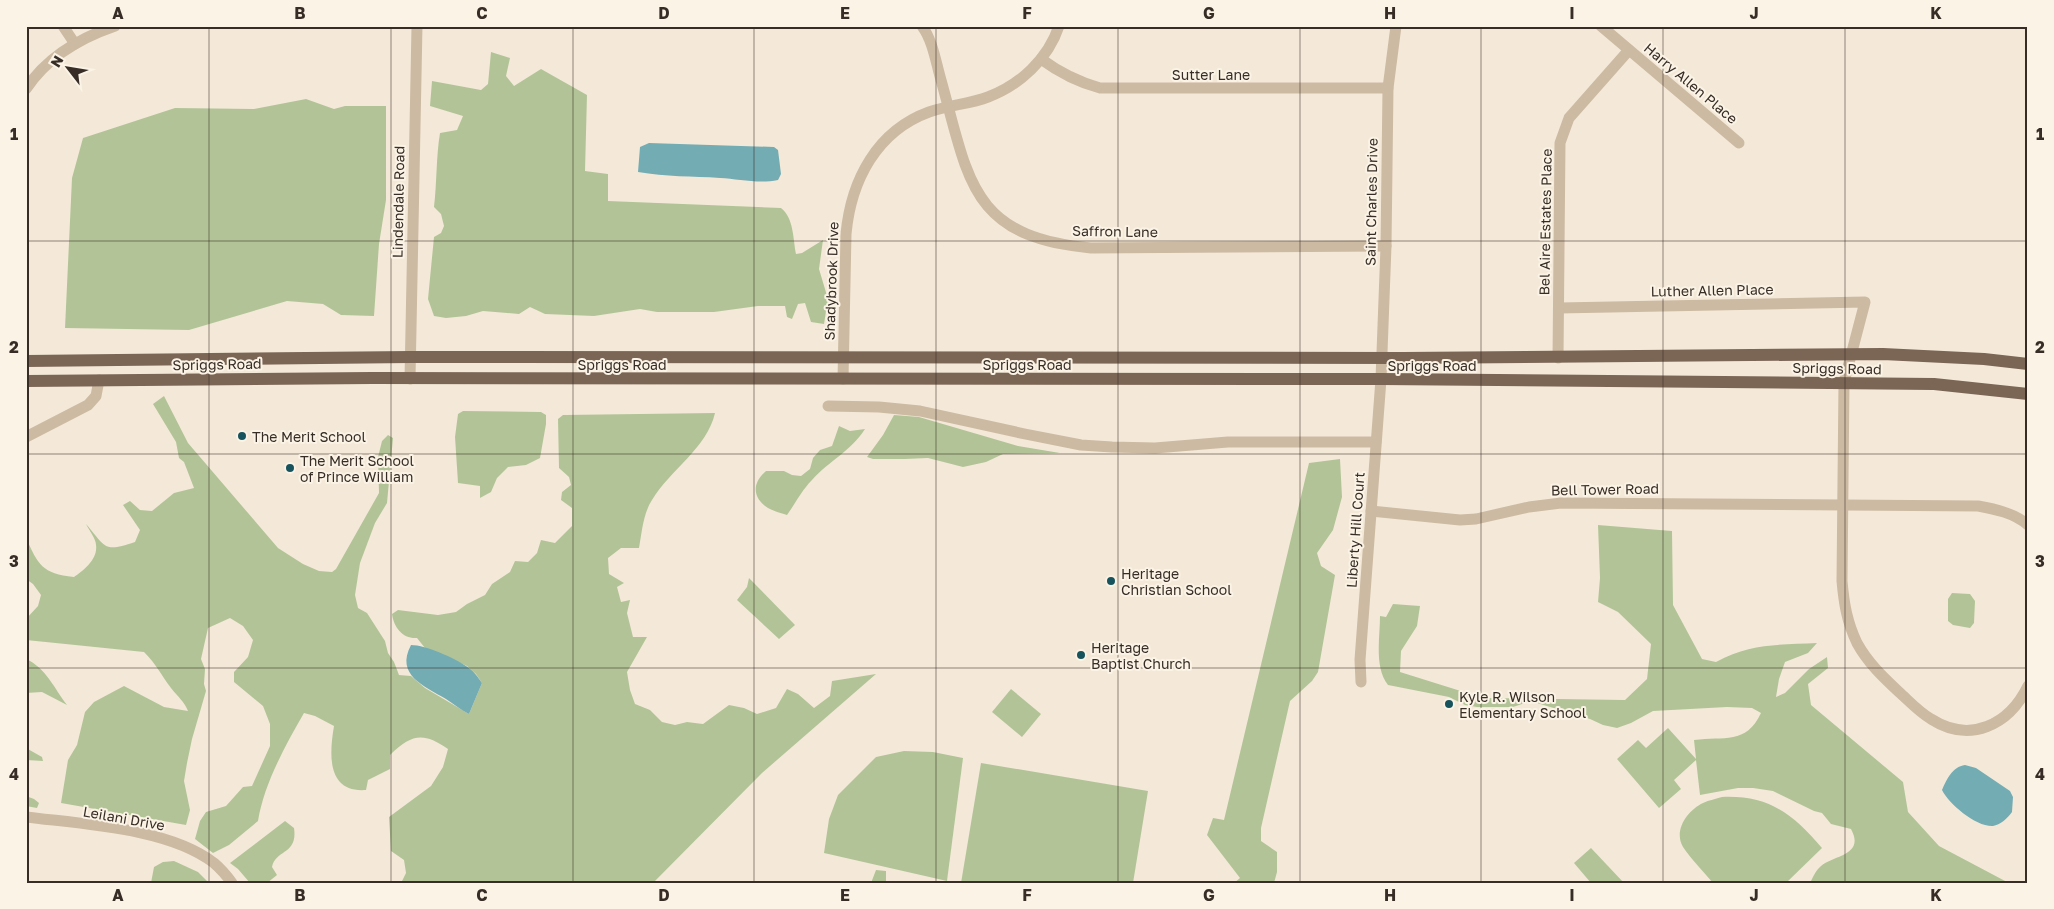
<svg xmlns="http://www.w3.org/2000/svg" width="2054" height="909" font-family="'Golos Text',sans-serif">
  <rect width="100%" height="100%" fill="#f4e9d8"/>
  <!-- green -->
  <g fill="#b2c497">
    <path d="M491,52L510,58L506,76L514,86L541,69L587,95L585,171L608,174V201L781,208C794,218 793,239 796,254L802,253L823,240L819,269L828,299L824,324L811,322L805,303L798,304L792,319L787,317L785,306H758L714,312H657L640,309L594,316L545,314L530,307L519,314L483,311L466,316L446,318L434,316L428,299L434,237L441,233L444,226L441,214L434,207C437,182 436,157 440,133L457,130L463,116L430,106L432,81L481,90L488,84Z"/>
    <polygon points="306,99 334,109 345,106 386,106 386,200 379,244 374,316 341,315 323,304 287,301 189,330 65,328 72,178 83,138 175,108 254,109"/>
    <path d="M164,396L188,443L278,548L303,564L319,571L332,572L336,569L379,493L378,457L382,441L388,435L393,438L387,503L375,523L360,563L355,595L358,608L367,613L385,641L388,653L394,662L399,675L411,676L425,688L469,714L482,683L476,674L467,666L425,648L417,638C403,639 394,628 392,614L398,610L438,615L456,612L467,604L485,595L492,584L510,572L515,561L528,562L537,553L541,540L555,543L572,526V508L561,500L562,492L571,485L569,477L559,468L558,419L563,415L715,413C707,448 670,470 652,500C643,514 642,532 639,548H621L608,558L609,574L624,583L617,587L621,602L630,600L627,613L633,637H647L627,672L630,690L635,704L650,710L662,722L675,725L687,722L703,724L729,705L744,708L757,714L776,708L787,689L798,694L814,708L830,696L832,681L876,674L762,773L653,883H401L406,873L404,860L391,851L389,817L431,786L443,767L448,749C423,732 412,734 390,755V769L368,780L366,790C327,793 329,755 334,726L315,716L304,713C285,746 264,784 258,821L229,845L213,853L195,839L200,821L206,812L226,806L243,787L252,786L270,746V724L263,706L234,682V672L248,657L253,640L243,626L230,618L208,628L201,659L205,669L204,684L206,691L192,739L187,763L184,781L190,810L186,825L61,803L68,760L77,745L85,712L94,702L124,686L164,707L188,711C184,701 178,697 171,688C161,675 157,665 144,652L26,640V619L38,606L41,595L33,584L26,579V538C38,564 42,574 74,577C84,570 98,559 96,545C96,539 89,530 86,524C106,547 103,553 135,542L140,530L123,505L130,501L140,510L152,511L174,493L194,488L184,462L179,458L176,442L153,404Z"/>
    <polygon points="463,411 541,412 546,415 546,424 540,458 526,465 508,467 497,478 491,492 480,498 480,486 458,483 455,437 458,414"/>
    <polygon points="894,415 919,417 1018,446 1060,453 1003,454 986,462 963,467 928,458 905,459 873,459 867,457 883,435"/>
    <path d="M839,426L850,431L865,429C851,451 829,461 812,480C802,490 795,504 787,515C781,513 773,511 768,508C751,497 753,482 766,471H784L792,475L801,476L810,469L813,458L820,450L832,446Z"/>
    <polygon points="1340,459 1342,497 1333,530 1317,553 1321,566 1335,575 1318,672 1312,681 1290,701 1261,828 1261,841 1277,852 1277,872 1274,883 1234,883 1240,878 1207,835 1213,818 1224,820 1309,463"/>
    <path d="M1598,525L1672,531L1673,605L1702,659L1716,662C1751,643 1778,645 1817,643L1808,653L1785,662L1779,679L1776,697L1785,693L1809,669L1827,657L1828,668L1808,684L1811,705L1903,782L1908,812L1939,846L2007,882L1810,883C1813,877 1816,870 1821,866C1835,855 1865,855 1851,829L1831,824L1822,813L1814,811L1773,791L1753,788H1738L1700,795L1696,760L1674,780L1681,789L1659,808L1617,759L1638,740L1646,748L1668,728L1696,759L1694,740C1724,736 1746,745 1761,713L1752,708L1727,707L1653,711L1631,723L1617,728L1603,725L1590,719L1537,703H1525L1513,707H1477L1465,705L1449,697L1388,685C1374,667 1380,638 1380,616L1386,617L1393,604L1420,606L1417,626L1401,651L1400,672L1483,698L1625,700L1647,679L1651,644L1618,612L1598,602L1600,578Z"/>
    <polygon points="749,578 795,625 779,639 737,600 747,587"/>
    <polygon points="1952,593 1970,594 1975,601 1974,623 1970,628 1953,625 1948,621 1948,599"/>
    <path d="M26,659C46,668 54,688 67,705L42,692L26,693Z"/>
    <polygon points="1011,689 1041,714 1022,737 992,712"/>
    <polygon points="26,748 42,757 43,761 26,760"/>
    <polygon points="904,751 933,752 963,758 947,881 824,853 829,819 838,795 876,757"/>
    <polygon points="981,763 1148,791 1133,883 961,883"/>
    <polygon points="26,796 34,799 39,803 37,808 26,806"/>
    <path d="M1722,797C1769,795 1793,814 1822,848L1786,883H1713C1703,871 1691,859 1683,847C1673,830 1688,810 1703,803C1709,800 1716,799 1722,797Z"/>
    <path d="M285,821L294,828C298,855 276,849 272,867L277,875L267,883H250L238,869L230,863Z"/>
    <polygon points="1591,848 1624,883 1591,883 1574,863"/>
    <polygon points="174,861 198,872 209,883 151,883 154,867 163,862"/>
    <polygon points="876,870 886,871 886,882 888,883 871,883"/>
  </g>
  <!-- water -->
  <g fill="#74acb4">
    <path d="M649,143L774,147L778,150L781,174L778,180C759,184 738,179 720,178C692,176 666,177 638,172L640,147Z"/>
    <path d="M411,645C426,645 454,658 466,666C473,670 478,677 482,683L469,714C461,710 454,704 446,699C424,686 395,675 411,645Z"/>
    <path d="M1965,765L1976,768L2010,791L2013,797L2012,812C2008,818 2000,825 1993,826C1976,827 1949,804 1942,790C1947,779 1952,767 1965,765Z"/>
  </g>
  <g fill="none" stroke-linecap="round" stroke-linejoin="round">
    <!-- minor -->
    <g stroke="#cdbaa3" stroke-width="11">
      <polyline points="63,26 75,44"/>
      <path d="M922,26C933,41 936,63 941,80C969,180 970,237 1091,248L1386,246"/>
      <polyline points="1601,26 1739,143"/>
      <path d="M1041,59C1060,73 1078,82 1100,88H1388"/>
      <path d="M26,89C47,57 80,38 115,26"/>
      <path d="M1559,308L1865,302L1844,382L1842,581C1844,604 1847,622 1857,643C1868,663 1883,677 1899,692C1909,701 1919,712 1931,719C1970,744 2009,725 2028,686"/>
      <polyline points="1558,358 1560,143 1569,118 1629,50"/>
      <polyline points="410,379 417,26"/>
      <path d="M843,379L846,234C851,180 877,131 929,112C949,105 970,104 988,97C1020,85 1048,59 1059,26"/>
      <polyline points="828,406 879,407 920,411 1025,434 1081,445 1112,447 1155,448 1228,442 1376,442"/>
      <polyline points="26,437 88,405 96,396 99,380"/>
      <path d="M1371,511L1460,520L1476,519L1529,507L1561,503L1978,506C1995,509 2014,513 2028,525"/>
      <polyline points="1361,682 1360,660 1381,379 1386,246 1388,88 1396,26"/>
      <path d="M26,817C82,824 169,828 214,863C221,869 227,876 232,883"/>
    </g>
    <!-- major -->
    <g stroke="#7b6555" stroke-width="12">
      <polyline points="26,361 410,357 1403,358 1883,354 1984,359 2028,364"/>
      <polyline points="26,381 372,378 1381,379 1934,384 2028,394"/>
    </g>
  </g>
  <!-- grid -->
  <path fill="none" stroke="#372d26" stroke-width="1" stroke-opacity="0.55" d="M209,26V883M391,26V883M573,26V883M754,26V883M936,26V883M1118,26V883M1300,26V883M1481,26V883M1663,26V883M1845,26V883M26,241H2028M26,454H2028M26,668H2028"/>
  <!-- markers -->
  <g fill="#17535d" stroke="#fbf3e5" stroke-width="2">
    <circle cx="242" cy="436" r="5"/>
    <circle cx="290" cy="468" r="5"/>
    <circle cx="1111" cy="581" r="5"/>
    <circle cx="1081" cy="655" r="5"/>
    <circle cx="1449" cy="704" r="5"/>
  </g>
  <g text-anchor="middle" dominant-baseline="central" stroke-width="4" stroke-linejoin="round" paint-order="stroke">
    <!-- street labels -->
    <g font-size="14" fill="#372d26" stroke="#fbf3e5">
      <text x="1211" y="74">Sutter Lane</text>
      <text transform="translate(1691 83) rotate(40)">Harry Allen Place</text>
      <text transform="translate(398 202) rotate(-89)">Lindendale Road</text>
      <text transform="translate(1371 202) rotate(-89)">Saint Charles Drive</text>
      <text transform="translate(1545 222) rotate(-89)">Bel Aire Estates Place</text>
      <text transform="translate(1115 231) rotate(1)">Saffron Lane</text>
      <text transform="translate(831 281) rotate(-88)">Shadybrook Drive</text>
      <text transform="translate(1712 290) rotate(-1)">Luther Allen Place</text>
      <text transform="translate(217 364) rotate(-1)">Spriggs Road</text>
      <text x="622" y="364">Spriggs Road</text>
      <text x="1027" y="364">Spriggs Road</text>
      <text x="1432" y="365">Spriggs Road</text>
      <text transform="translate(1837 368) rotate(1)">Spriggs Road</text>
      <text transform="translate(1605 489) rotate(-1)">Bell Tower Road</text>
      <text transform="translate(1355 530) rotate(-86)">Liberty Hill Court</text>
      <text transform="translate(124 818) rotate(10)">Leilani Drive</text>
    </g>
    <!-- poi labels -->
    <g font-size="14" fill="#372d26" stroke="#fbf3e5" text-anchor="start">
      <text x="252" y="436">The Merit School</text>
      <text x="300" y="460">The Merit School<tspan x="300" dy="16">of Prince William</tspan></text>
      <text x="1121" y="573">Heritage<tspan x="1121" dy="16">Christian School</tspan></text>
      <text x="1091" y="647">Heritage<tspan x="1091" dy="16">Baptist Church</tspan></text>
      <text x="1459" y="696">Kyle R. Wilson<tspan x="1459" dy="16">Elementary School</tspan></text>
    </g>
  </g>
  <!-- border -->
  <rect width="2054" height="909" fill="none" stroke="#fbf3e5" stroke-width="55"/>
  <!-- north arrow -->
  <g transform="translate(68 68) rotate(301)" stroke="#fbf3e5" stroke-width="4" paint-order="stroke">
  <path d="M0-4L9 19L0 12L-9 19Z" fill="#372d26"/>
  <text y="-8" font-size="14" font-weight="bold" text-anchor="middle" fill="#372d26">N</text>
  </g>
  <rect x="28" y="28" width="1998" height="854" fill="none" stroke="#372d26" stroke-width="2"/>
  <g font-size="16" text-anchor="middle" font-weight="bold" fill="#372d26">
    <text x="118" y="19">A</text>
    <text x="300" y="19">B</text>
    <text x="482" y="19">C</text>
    <text x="664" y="19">D</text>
    <text x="845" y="19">E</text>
    <text x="1027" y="19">F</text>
    <text x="1209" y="19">G</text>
    <text x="1390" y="19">H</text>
    <text x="1572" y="19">I</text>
    <text x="1754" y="19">J</text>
    <text x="1936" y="19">K</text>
    <text x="14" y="140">1</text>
    <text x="2040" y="140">1</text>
    <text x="14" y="353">2</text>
    <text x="2040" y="353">2</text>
    <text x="14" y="567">3</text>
    <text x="2040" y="567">3</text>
    <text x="14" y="780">4</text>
    <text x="2040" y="780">4</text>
    <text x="118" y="901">A</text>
    <text x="300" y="901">B</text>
    <text x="482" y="901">C</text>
    <text x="664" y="901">D</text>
    <text x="845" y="901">E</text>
    <text x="1027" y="901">F</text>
    <text x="1209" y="901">G</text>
    <text x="1390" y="901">H</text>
    <text x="1572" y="901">I</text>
    <text x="1754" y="901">J</text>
    <text x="1936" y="901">K</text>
  </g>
</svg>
